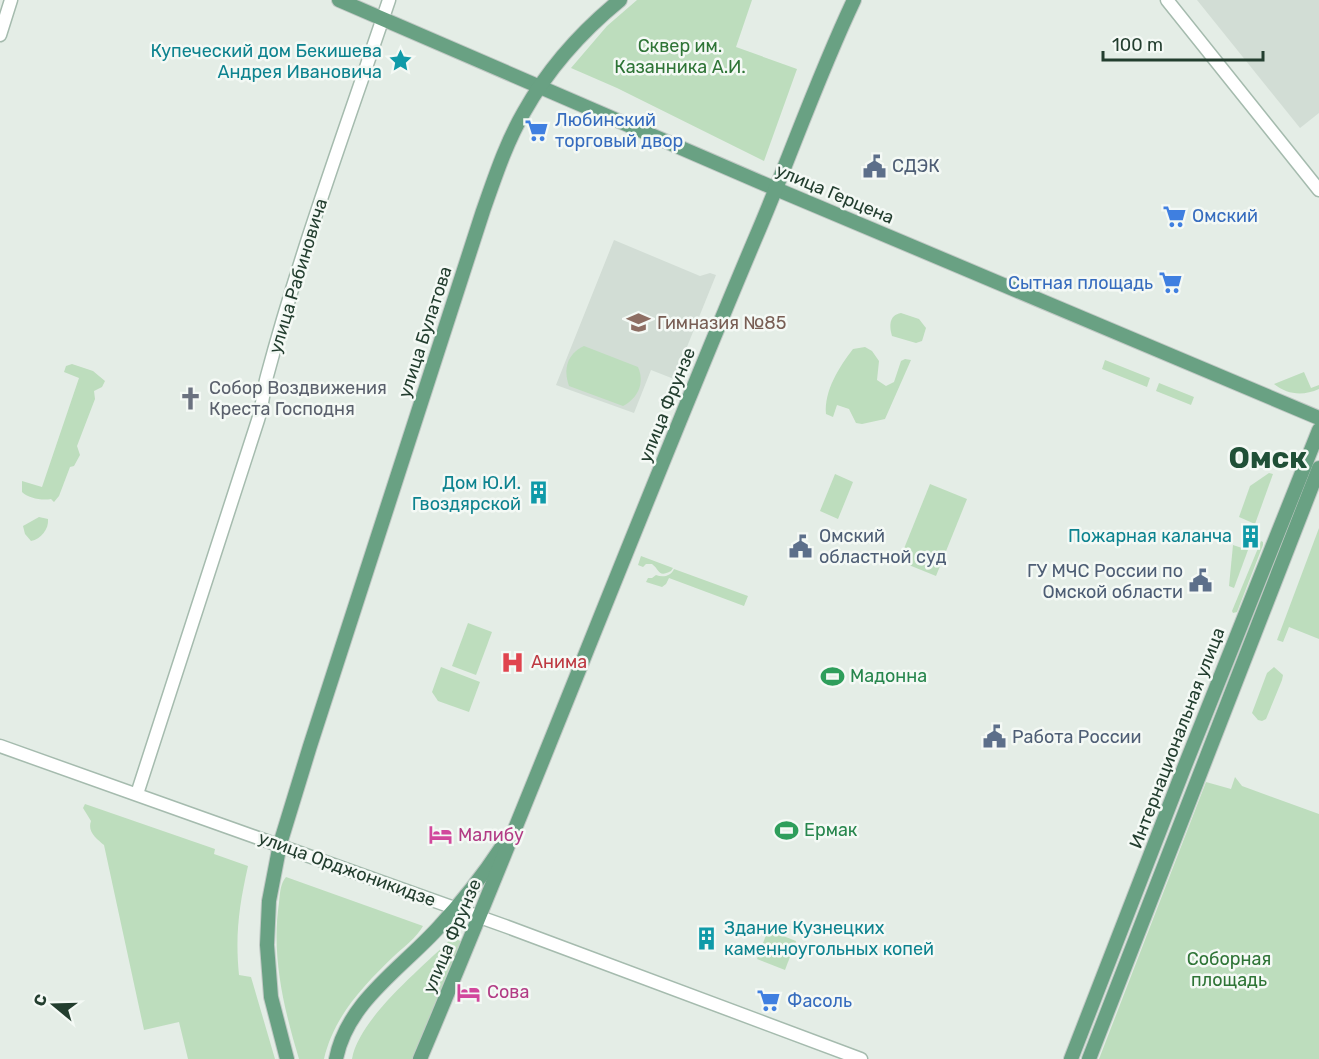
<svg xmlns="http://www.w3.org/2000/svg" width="1319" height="1059" font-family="Rubik,sans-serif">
  <rect width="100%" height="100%" fill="#e4ede6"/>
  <!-- built -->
  <g fill="#d2ddd5">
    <polygon points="1197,0 1319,0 1319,113 1300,128"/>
    <polygon points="614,240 700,276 710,273 716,275 674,379 651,370 634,413 556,385"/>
  </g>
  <!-- green -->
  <g fill="#bdddbd">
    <polygon points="637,0 752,0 736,47 797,69 764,161 617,88 571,68 607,26"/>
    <path d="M901,313L919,319L926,328L922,341L916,343L892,336C889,326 889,315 901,313Z"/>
    <path d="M584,346L638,367C645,383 638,398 623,406L569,386C563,369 567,354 584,346Z"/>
    <path d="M865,347L872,351L879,361L877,380L886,386L894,382L901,361L905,359L911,360L885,419L862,424L856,423L849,409L837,405L833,417L826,414C824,391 839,367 853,349Z"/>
    <polygon points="1105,360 1150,378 1147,387 1102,369"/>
    <path d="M72,364L93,371L105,381L102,387L94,391L95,399L77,446L80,455L74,466L70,467L59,496L54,502L51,499C42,501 28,498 22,492V481L42,487L79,378L64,372L66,366Z"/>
    <path d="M1304,372L1311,388L1319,385V389C1303,396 1288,395 1274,384Z"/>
    <polygon points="1159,383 1194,397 1191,405 1156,391"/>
    <polygon points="1269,473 1273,474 1255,524 1239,517 1250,486"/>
    <polygon points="835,474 853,482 838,519 820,511"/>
    <polygon points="930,484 967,499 936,576 899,561"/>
    <path d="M39,517L48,519C49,529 41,539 31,541L25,534L23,526Z"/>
    <polygon points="1319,528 1319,639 1289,627 1283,642 1277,640"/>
    <polygon points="1261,541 1263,542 1263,545 1237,612 1233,613 1232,611"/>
    <polygon points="1233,545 1248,550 1234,588 1229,586"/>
    <path d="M641,556L673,568L671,571C658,578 660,570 652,564H646L643,567L638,565Z"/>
    <path d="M674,569L748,596L744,606L669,578L666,584L662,587L646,582L648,578H652L656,575C663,578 671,576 674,569Z"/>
    <polygon points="468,623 492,632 476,675 452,666"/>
    <polygon points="441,667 480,682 469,712 438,701 432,692"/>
    <polygon points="1274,667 1283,675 1282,680 1266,719 1262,721 1258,720 1252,713 1267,673"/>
    <polygon points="1235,777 1242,786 1319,814 1319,1059 1099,1059 1206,782 1231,789"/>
    <path d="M85,804L215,849L214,854L248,866C239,906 235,935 239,975L251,977L275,1059H188L179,1022L144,1030L104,845C97,839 87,832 91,821L83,808Z"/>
    <path d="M286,877L423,926C417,937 404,947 394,956C363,986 334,1016 324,1059H299C284,1009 271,956 279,903C280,894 280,884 286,877Z"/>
    <polygon points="768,930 796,941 785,970 757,959"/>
    <path d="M452,938L461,941L412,1059H352C359,1018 423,967 452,938Z"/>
  </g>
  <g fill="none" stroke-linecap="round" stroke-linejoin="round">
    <defs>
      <g id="secondary">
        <polyline points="1167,0 1319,190"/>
        <polyline points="0,35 11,0"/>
        <polyline points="0,746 505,926 861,1059"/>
        <path d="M137,794L258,420C263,405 263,390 267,376C301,249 347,125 389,0"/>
      </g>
      <g id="primary">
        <polyline points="339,0 776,189 1319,418"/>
        <path d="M287,1059L271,997L267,945L269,901L280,844L310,746L483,211C495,177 506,143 524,112C548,69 582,31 620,0"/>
        <path d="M336,1059C347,1002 402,968 439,927C462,902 482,877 501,848"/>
        <path d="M420,1059C535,787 640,511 755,239C789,160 817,78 854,0"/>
        <polyline points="1071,1059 1184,768 1319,430"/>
        <polyline points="1089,1059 1319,468"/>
      </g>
    </defs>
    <!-- secondary casing -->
    <use href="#secondary" stroke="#a5bbae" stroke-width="15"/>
    <!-- primary casing -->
    <use href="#primary" stroke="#c1c9c5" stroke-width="16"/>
    <!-- secondary -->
    <use href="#secondary" stroke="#fff" stroke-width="12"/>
    <!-- primary -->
    <use href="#primary" stroke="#69a183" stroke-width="14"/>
  </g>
  <!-- icons -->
  <defs>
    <symbol id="sight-bare" viewBox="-9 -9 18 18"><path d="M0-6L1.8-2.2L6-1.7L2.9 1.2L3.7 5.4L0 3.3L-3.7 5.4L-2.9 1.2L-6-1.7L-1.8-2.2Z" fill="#0f9aa8" stroke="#f4f9f5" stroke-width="2.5" paint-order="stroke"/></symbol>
    <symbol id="supermarket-bare" viewBox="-9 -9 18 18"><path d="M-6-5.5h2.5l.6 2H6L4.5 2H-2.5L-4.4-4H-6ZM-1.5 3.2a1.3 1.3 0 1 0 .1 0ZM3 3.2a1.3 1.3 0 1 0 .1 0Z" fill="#3f7fe0" stroke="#f4f9f5" stroke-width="2.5" paint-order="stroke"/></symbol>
    <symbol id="civic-bare" viewBox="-9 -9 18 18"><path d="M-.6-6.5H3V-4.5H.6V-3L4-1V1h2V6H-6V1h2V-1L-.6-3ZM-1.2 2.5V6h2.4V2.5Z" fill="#5c6f8a" stroke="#f4f9f5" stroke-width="2.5" paint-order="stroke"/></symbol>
    <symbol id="school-bare" viewBox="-9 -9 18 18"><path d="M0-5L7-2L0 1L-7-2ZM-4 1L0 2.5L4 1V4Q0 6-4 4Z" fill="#8d6e63" stroke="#f4f9f5" stroke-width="2.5" paint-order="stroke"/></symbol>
    <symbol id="church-bare" viewBox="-9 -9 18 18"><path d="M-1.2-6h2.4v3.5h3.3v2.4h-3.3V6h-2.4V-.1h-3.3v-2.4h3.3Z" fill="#6b7280" stroke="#f4f9f5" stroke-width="2.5" paint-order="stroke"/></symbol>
    <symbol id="building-bare" viewBox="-9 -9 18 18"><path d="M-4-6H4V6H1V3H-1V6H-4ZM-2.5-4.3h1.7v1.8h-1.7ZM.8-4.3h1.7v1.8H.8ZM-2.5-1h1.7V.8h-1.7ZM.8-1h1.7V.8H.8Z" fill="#0f9aa8" stroke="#f4f9f5" stroke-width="2.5" paint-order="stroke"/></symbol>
    <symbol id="hospital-bare" viewBox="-9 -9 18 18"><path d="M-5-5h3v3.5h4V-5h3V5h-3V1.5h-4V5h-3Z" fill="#e0444e" stroke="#f4f9f5" stroke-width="2.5" paint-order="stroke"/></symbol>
    <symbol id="stadium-bare" viewBox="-9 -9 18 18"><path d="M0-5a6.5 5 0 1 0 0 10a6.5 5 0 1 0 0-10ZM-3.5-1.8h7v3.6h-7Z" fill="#2e9e5b" stroke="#f4f9f5" stroke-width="2.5" paint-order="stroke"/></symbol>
    <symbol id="hotel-bare" viewBox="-9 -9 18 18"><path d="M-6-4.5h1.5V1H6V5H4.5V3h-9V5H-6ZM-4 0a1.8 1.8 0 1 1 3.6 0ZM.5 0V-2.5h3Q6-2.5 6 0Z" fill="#d1479c" stroke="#f4f9f5" stroke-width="2.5" paint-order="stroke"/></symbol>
  </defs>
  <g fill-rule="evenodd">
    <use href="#sight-bare" x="384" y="44" width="33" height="33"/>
    <use href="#supermarket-bare" x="520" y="114" width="33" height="33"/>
    <use href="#civic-bare" x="858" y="150" width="33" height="33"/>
    <use href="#supermarket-bare" x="1158" y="200" width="33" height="33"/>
    <use href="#supermarket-bare" x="1154" y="266" width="33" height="33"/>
    <use href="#school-bare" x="622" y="306" width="33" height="33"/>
    <use href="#church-bare" x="174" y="382" width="33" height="33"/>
    <use href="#building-bare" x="522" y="476" width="33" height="33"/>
    <use href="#building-bare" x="1234" y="520" width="33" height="33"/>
    <use href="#civic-bare" x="784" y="530" width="33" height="33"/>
    <use href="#civic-bare" x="1184" y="564" width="33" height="33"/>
    <use href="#hospital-bare" x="496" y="646" width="33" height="33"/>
    <use href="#stadium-bare" x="816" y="660" width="33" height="33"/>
    <use href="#civic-bare" x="978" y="720" width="33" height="33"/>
    <use href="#stadium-bare" x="770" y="814" width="33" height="33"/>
    <use href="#hotel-bare" x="424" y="818" width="33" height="33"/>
    <use href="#building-bare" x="690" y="922" width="33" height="33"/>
    <use href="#hotel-bare" x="452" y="976" width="33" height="33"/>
    <use href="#supermarket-bare" x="752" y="984" width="33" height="33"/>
  </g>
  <g text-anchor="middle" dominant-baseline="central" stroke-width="5" stroke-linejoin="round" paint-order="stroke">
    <!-- park labels -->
    <g font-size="18" fill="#2e7436" stroke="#f4f9f5">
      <text x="680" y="46">Сквер им.<tspan x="680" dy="21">Казанника А.И.</tspan></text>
      <text x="1229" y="959">Соборная<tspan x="1229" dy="21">площадь</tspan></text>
    </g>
    <!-- culture labels -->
    <g font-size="18" fill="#0d838f" stroke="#f4f9f5" text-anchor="end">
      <text x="382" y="51">Купеческий дом Бекишева<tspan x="382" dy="21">Андрея Ивановича</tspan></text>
      <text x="521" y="483">Дом Ю.И.<tspan x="521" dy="21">Гвоздярской</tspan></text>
      <text x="1232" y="536">Пожарная каланча</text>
      <text x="724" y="928" text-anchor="start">Здание Кузнецких<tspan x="724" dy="21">каменноугольных копей</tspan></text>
    </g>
    <!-- shop labels -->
    <g font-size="18" fill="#366cbe" stroke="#f4f9f5" text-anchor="start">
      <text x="555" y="120">Любинский<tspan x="555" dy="21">торговый двор</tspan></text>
      <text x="1192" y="216">Омский</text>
      <text x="1153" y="283" text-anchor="end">Сытная площадь</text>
      <text x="787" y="1001">Фасоль</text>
    </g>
    <!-- service labels -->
    <g font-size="18" fill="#4e5e75" stroke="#f4f9f5" text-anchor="start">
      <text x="892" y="166">СДЭК</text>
      <text x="819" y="536">Омский<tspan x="819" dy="21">областной суд</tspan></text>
      <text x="1183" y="571" text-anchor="end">ГУ МЧС России по<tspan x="1183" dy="21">Омской области</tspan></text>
      <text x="1012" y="737">Работа России</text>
    </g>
    <!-- street labels -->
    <g font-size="18" fill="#233e2f" stroke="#f4f9f5">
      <text transform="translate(835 194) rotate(23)">улица Герцена</text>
      <text transform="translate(298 276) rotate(-73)">улица Рабиновича</text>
      <text transform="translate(425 332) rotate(-72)">улица Булатова</text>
      <text transform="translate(667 405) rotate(-68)">улица Фрунзе</text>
      <text transform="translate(1177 738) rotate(-69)">Интернациональная улица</text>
      <text transform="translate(347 869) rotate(20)">улица Орджоникидзе</text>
      <text transform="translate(452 936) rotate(-67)">улица Фрунзе</text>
    </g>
    <!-- education labels -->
    <g font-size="18" fill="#785e54" stroke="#f4f9f5" text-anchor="start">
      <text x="657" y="323">Гимназия №85</text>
    </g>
    <!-- worship labels -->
    <g font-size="18" fill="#5b616d" stroke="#f4f9f5" text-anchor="start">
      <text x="209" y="388">Собор Воздвижения<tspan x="209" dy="21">Креста Господня</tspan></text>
    </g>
    <!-- health labels -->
    <g font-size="18" fill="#be3a42" stroke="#f4f9f5" text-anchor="start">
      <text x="531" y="662">Анима</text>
    </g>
    <!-- leisure labels -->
    <g font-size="18" fill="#27864d" stroke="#f4f9f5" text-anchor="start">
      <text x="850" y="676">Мадонна</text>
      <text x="804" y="830">Ермак</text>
    </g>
    <!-- hotel labels -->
    <g font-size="18" fill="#b23c85" stroke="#f4f9f5" text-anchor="start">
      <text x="458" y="835">Малибу</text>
      <text x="487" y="992">Сова</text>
    </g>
    <!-- town labels -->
    <g font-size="30" font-weight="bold" fill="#205037" stroke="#f4f9f5">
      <text x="1268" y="458">Омск</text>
    </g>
  </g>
  <!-- north arrow -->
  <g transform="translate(54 1005) rotate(289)" stroke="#f4f9f5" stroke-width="4.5" paint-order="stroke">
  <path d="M0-4.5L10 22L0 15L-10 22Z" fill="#233e2f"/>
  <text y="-9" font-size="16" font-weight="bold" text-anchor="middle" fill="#233e2f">С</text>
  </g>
  <!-- scale -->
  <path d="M1103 51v9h160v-9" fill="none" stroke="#233e2f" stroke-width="3"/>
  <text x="1112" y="51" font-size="18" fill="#233e2f" stroke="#f4f9f5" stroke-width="4.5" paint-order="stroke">100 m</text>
</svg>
